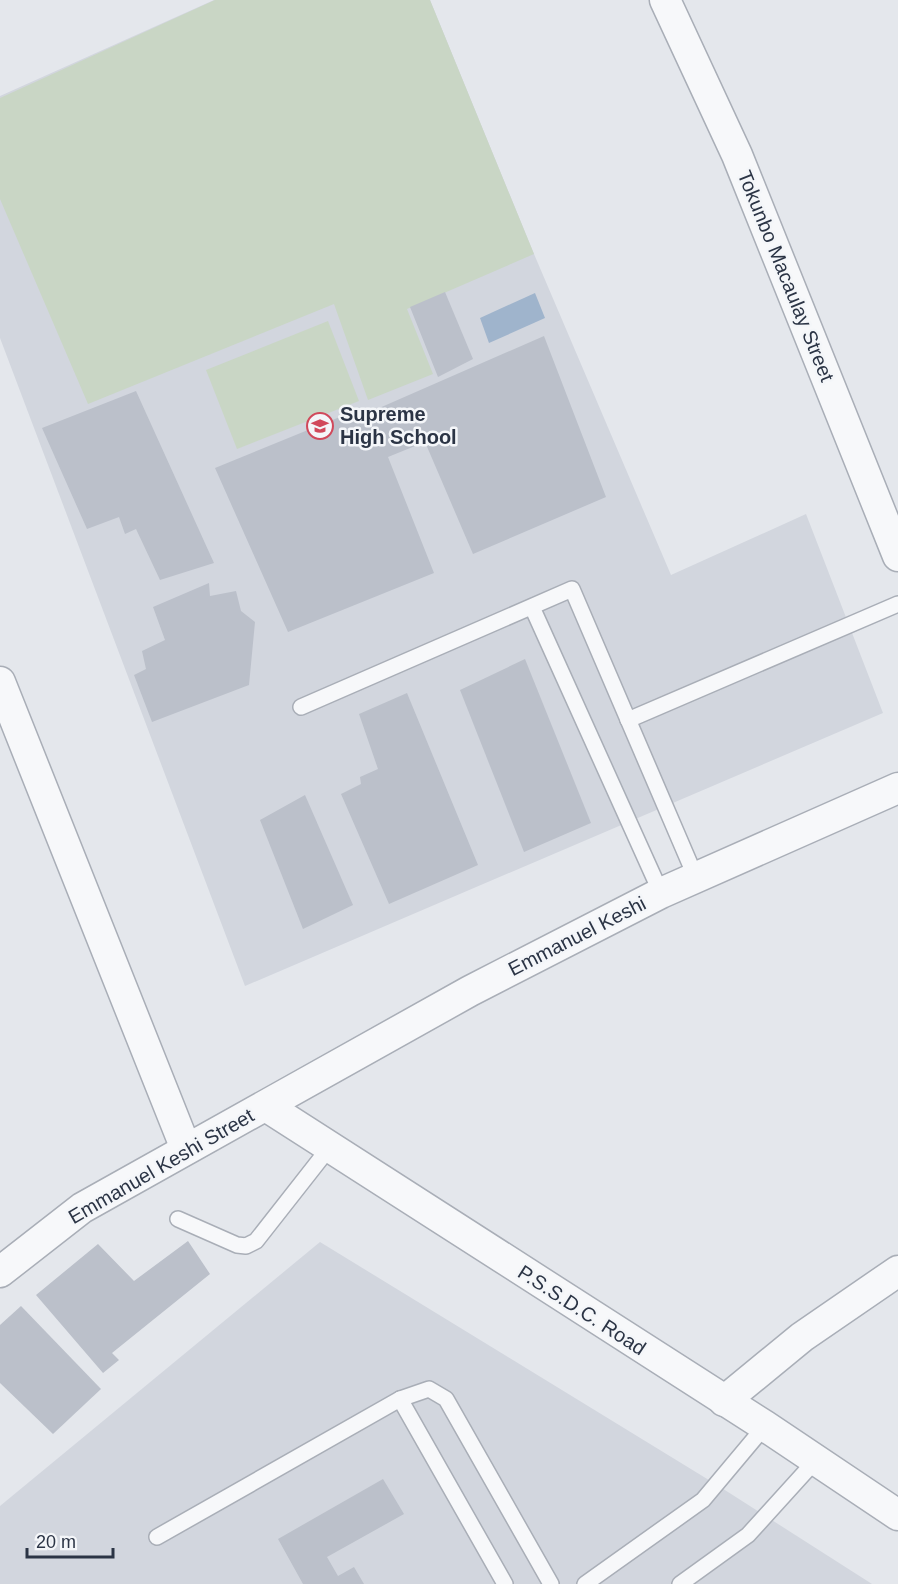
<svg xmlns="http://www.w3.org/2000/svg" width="898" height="1584" font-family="Arial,sans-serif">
  <rect width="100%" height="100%" fill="#e4e7ec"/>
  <!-- built -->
  <g fill="#d2d6de">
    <polygon points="214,0 430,0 534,254 671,575 806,514 883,713 245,986 0,338 0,96"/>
    <polygon points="320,1242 717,1485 872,1584 0,1584 0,1506"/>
  </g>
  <!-- green -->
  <g fill="#c9d6c5">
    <polygon points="215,0 430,0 534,254 407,309 433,374 368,400 334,304 88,404 0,199 0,98"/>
    <polygon points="328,321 359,401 237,449 206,370"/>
  </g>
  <!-- water -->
  <polygon fill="#9fb4cc" points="535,293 545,318 489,343 480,318"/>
  <!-- building -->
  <g fill="#bbc0ca">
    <polygon points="445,292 473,359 438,377 410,307"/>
    <polygon points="544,336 606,497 473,554 425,442 388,457 434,573 288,632 215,468 357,410 361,416"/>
    <polygon points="136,391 214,563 160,580 136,529 125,534 119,517 87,529 42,428"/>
    <polygon points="209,583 210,596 236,591 241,611 255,622 249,685 152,722 134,675 146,669 142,651 165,640 153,607"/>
    <polygon points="525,659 591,823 524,852 460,690"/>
    <polygon points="407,693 478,865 389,904 341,794 361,784 360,777 378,769 359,714"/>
    <polygon points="305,795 353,905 303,929 260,820"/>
    <polygon points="188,1241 210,1274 112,1353 119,1360 103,1373 36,1295 98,1244 134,1281"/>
    <polygon points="21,1306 101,1389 53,1434 0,1383 0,1325"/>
    <polygon points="383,1479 404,1514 327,1557 338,1576 354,1567 364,1584 303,1584 278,1539"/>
  </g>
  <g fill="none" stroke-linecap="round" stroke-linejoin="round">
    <defs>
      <g id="lane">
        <polyline points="532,607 661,893"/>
        <polyline points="301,707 572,589 696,878"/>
        <polyline points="628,720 898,604"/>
        <polyline points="178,1219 237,1245 246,1246 256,1241 329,1148"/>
        <polyline points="400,1399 505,1584"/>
        <polyline points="157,1537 400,1399 429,1389 446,1399 551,1584"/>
        <polyline points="585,1584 703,1500 765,1426"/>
        <polyline points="680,1584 748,1535 816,1460"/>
      </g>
      <g id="street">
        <polyline points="665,0 737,155 898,556"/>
        <polyline points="0,682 186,1149"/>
        <polyline points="266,1106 765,1426 898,1515"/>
        <polyline points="0,1272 82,1208 470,991 661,893 898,788"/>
        <polyline points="724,1401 802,1337 898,1271"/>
      </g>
    </defs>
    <!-- lane casing -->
    <use href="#lane" stroke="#a9aeb7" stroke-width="18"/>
    <!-- street casing -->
    <use href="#street" stroke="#a9aeb7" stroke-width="33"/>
    <!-- lane -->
    <use href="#lane" stroke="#f7f8fa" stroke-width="15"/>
    <!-- street -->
    <use href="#street" stroke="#f7f8fa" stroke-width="30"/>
  </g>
  <!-- icons -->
  <defs>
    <symbol id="school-ring" viewBox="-11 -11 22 22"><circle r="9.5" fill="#f4f6f9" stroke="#d1495b" stroke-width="1.5"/><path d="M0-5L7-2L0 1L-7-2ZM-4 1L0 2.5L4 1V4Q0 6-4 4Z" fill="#d1495b"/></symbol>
  </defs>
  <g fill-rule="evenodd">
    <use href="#school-ring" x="305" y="411" width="30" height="30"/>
  </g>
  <g text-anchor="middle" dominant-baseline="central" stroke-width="5" stroke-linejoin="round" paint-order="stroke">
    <!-- street labels -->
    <g font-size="20" fill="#2b3445" stroke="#f4f6f9">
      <text transform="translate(786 276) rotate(68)">Tokunbo Macaulay Street</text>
      <text transform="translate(577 936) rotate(-27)">Emmanuel Keshi</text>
      <text transform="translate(161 1166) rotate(-30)">Emmanuel Keshi Street</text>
      <text transform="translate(582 1310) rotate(33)">P.S.S.D.C. Road</text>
    </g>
    <!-- poi labels -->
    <g font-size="20" font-weight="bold" fill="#2b3445" stroke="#f4f6f9" text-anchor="start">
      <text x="340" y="414">Supreme<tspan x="340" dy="23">High School</tspan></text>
    </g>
  </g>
  <!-- scale -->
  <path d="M27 1548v9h86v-9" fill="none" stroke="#2b3445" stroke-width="3"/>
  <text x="36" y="1548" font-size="18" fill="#2b3445" stroke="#f4f6f9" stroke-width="4.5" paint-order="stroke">20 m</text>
</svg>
